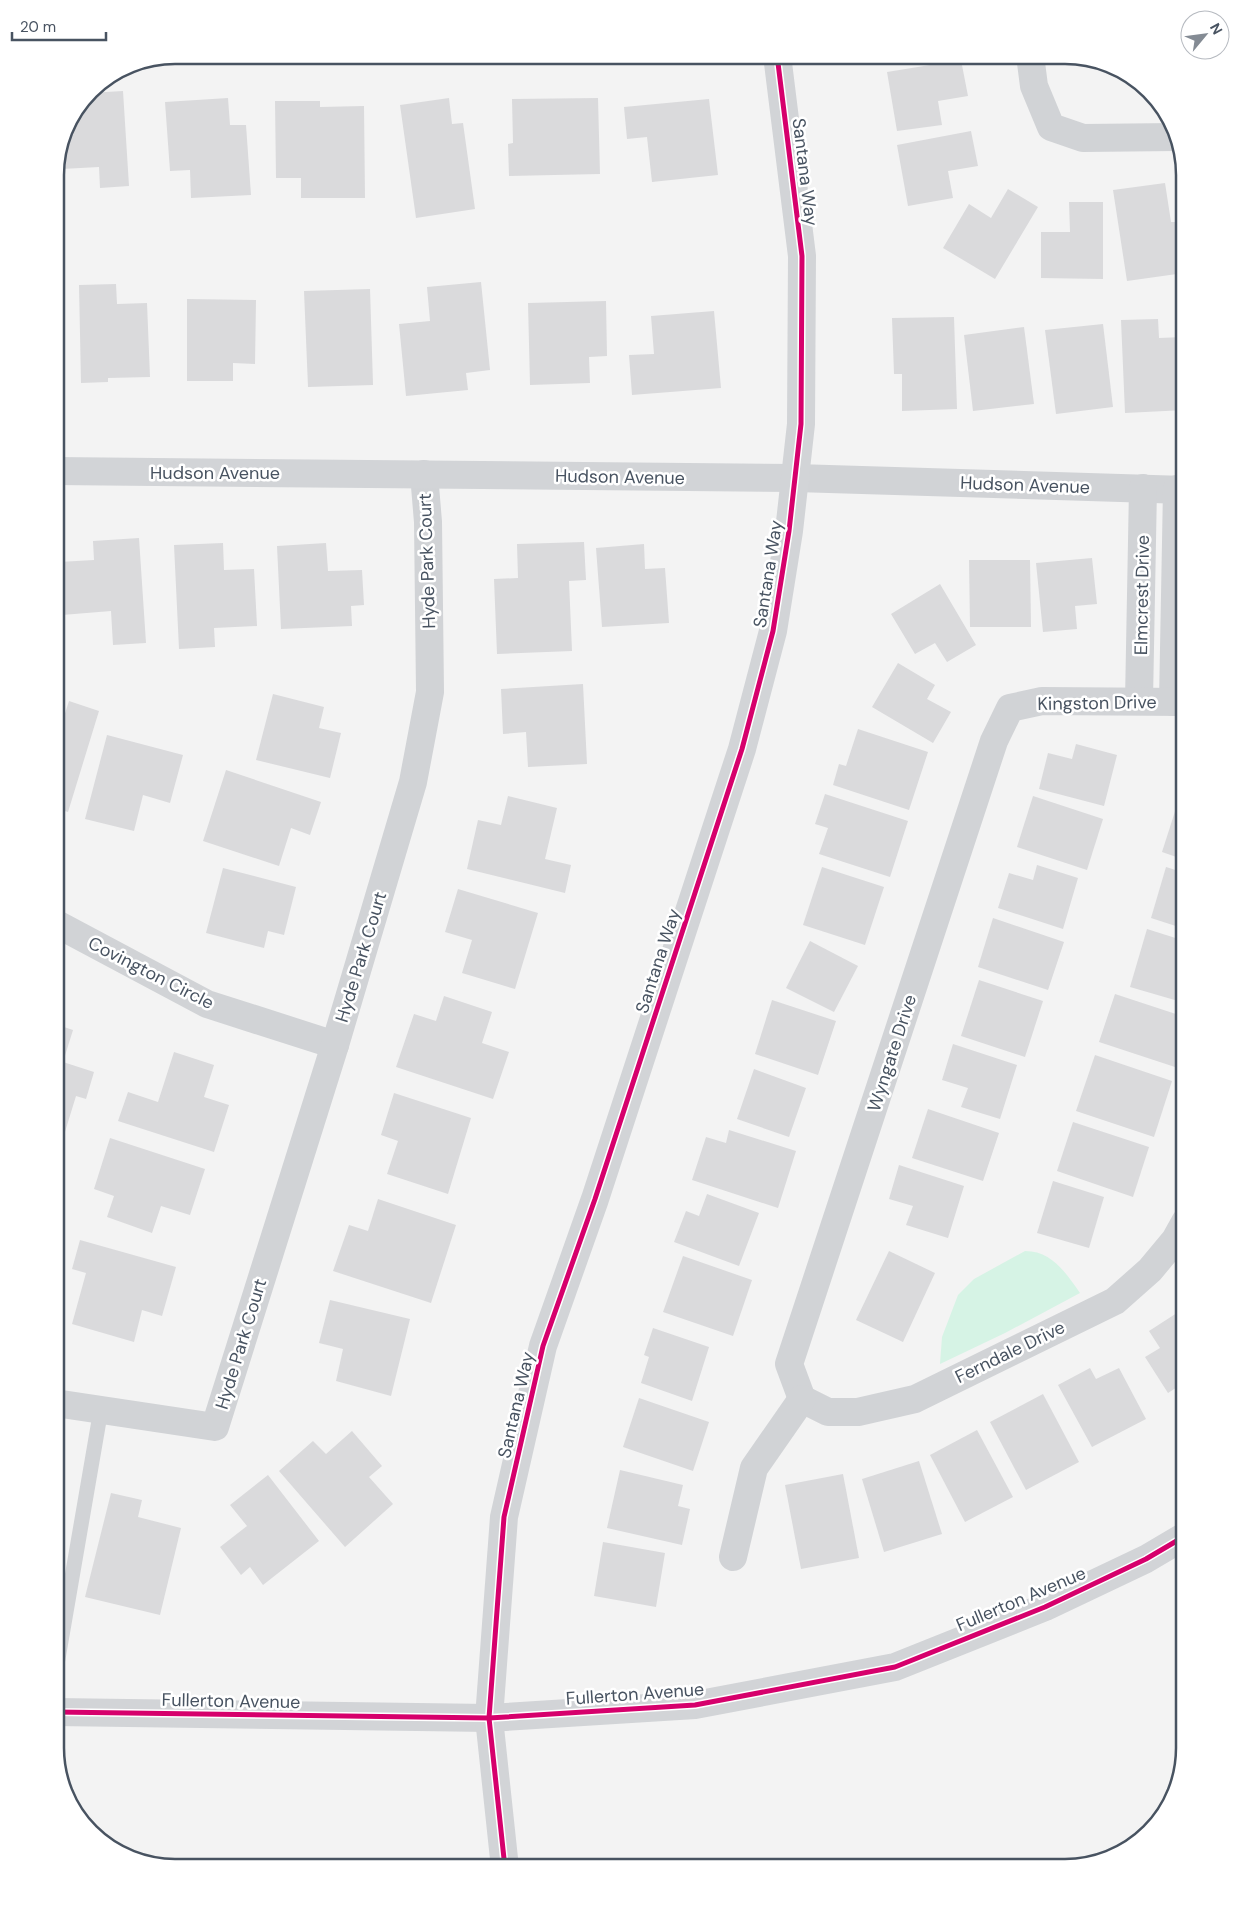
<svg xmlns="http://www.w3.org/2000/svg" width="1240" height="1923" font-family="'DM Sans',sans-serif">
  <rect width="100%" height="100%" fill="#f3f3f3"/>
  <!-- green -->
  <path fill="#d6f3e5" d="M1025,1251C1052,1251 1066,1273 1080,1293L1005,1333L940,1364L942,1337L958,1295L974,1279Z"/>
  <!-- building -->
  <g fill="#dadadc">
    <polygon points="961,60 968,96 938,101 942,125 897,131 887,72"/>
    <polygon points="1086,60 1103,65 1086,67"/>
    <polygon points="1108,67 1125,73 1109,75"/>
    <polygon points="123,91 129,186 100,188 99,167 62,169 60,146 64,129 89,93"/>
    <polygon points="228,98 230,125 246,125 251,195 191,198 190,170 170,171 165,102"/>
    <polygon points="449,98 452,124 463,123 475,209 416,218 400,105"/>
    <polygon points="598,98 600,174 509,176 508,144 513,143 512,99"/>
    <polygon points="709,99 718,175 652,182 647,137 627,139 624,107"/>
    <polygon points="275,101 320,101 320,107 364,106 365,198 301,198 301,178 276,178"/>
    <polygon points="971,131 978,166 948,171 953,198 908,206 897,145"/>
    <polygon points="1165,183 1171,222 1176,222 1184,273 1127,281 1113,190"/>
    <polygon points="1008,189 1038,207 995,279 943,248 969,204 991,218"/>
    <polygon points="1069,202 1103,202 1103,279 1041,278 1041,232 1070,232"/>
    <polygon points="481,282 490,370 466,373 468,390 406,396 399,324 430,321 427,287"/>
    <polygon points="116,284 117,304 147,303 150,377 108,378 108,382 81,383 79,285"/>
    <polygon points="370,289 373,385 308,387 304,291"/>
    <polygon points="187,299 256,300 255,364 233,363 233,381 187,381"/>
    <polygon points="606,301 607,356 589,357 590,383 530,385 528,303"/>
    <polygon points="714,311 721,388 632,395 629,355 654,354 651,316"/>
    <polygon points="954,317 957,409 902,411 902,374 894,374 892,318"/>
    <polygon points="1158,319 1159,338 1183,337 1185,410 1125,413 1121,320"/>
    <polygon points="1103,324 1113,407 1056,414 1045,330"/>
    <polygon points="1024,327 1034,404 973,411 964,335"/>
    <polygon points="139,538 146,643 113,645 111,611 62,615 59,562 94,560 93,541"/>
    <polygon points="584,542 586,580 569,581 572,651 497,654 494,579 518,578 517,544"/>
    <polygon points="223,543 224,570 254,569 257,626 214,628 215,647 179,649 174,545"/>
    <polygon points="326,543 328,571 362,570 364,605 351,606 352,626 281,629 277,546"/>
    <polygon points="644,544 645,569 665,568 669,623 602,627 596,548"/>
    <polygon points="1092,558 1097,604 1075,606 1077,629 1043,632 1036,563"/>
    <polygon points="969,560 1030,560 1031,627 970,627"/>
    <polygon points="940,584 976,645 947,662 935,643 915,654 891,614"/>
    <polygon points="898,663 935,685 927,699 951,712 933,743 872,707"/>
    <polygon points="583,684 587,764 528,767 526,732 503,734 501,689"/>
    <polygon points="273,694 324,707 319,728 341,733 330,778 256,760"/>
    <polygon points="69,701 99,711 68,812 55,808 55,730 59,732"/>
    <polygon points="858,729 928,752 909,810 833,785 839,764 846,766"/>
    <polygon points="107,735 183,755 170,803 143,795 134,831 85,819"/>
    <polygon points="1076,744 1117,755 1104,806 1039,789 1048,753 1072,759"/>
    <polygon points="226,770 321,802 310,835 291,828 279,866 203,841"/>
    <polygon points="825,794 908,821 890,877 819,854 828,828 815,824"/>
    <polygon points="508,796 557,808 545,859 571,865 565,893 467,869 478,820 501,825"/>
    <polygon points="1033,796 1103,819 1087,870 1017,847"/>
    <polygon points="1178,802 1185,805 1185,860 1162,852"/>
    <polygon points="1037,865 1078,878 1063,929 998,908 1009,873 1033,880"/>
    <polygon points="822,867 884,887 865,945 803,925"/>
    <polygon points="1166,867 1185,873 1185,929 1151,918"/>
    <polygon points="223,868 296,887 284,935 268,931 264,948 206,933"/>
    <polygon points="458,889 538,913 515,989 462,973 472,940 445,932"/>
    <polygon points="993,918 1064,942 1048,990 978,967"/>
    <polygon points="1147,929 1185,941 1185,1003 1130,987"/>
    <polygon points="810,941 858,966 834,1012 786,988"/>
    <polygon points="979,980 1043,1001 1025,1057 961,1036"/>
    <polygon points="1115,994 1185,1017 1185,1047 1178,1068 1099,1042"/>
    <polygon points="444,996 492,1012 482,1043 509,1052 493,1099 396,1067 414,1014 436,1021"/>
    <polygon points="772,1000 836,1021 818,1075 755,1054"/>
    <polygon points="55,1024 73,1030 63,1062 94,1072 86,1099 76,1096 64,1135 55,1132"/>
    <polygon points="953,1044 1017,1065 1000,1119 961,1107 968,1088 942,1080"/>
    <polygon points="174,1052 214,1065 204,1097 229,1105 214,1152 118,1121 128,1092 158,1102"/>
    <polygon points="1095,1055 1172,1081 1154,1137 1076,1111"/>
    <polygon points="754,1069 806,1088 789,1137 737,1119"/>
    <polygon points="394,1093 471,1118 448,1194 387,1174 398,1141 381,1135"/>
    <polygon points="928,1109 999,1133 983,1181 912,1158"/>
    <polygon points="1073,1122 1149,1147 1133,1197 1057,1171"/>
    <polygon points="729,1130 796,1151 778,1208 692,1180 706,1137 726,1143"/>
    <polygon points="110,1138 205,1169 190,1215 161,1206 152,1233 107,1217 114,1196 94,1189"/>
    <polygon points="899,1165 964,1186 948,1238 906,1225 913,1206 889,1199"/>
    <polygon points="1053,1181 1104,1197 1089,1248 1037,1233"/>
    <polygon points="707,1194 759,1213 739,1266 674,1242 686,1211 699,1216"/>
    <polygon points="378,1199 456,1225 431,1303 333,1271 349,1225 368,1231"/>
    <polygon points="80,1240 176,1267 162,1316 142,1310 134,1342 72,1324 86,1273 72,1269"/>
    <polygon points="889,1251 935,1273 903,1342 856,1320"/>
    <polygon points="683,1256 752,1280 733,1336 663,1312"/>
    <polygon points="330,1300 410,1319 391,1396 336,1381 343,1349 319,1343"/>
    <polygon points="1180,1311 1185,1318 1185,1382 1168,1393 1145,1357 1160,1348 1149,1331"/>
    <polygon points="653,1328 709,1347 692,1401 641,1383 649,1357 644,1355"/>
    <polygon points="1090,1368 1096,1379 1119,1368 1146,1419 1092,1447 1058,1385"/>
    <polygon points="1043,1394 1079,1462 1026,1490 990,1422"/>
    <polygon points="639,1398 709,1422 693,1471 623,1447"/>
    <polygon points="977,1430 1013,1497 965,1522 930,1455"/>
    <polygon points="352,1431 382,1466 369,1477 393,1504 345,1547 279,1471 313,1441 326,1454"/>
    <polygon points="919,1461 942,1534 884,1552 862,1479"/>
    <polygon points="55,1470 62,1471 56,1517 55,1517"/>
    <polygon points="620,1470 683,1485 678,1506 690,1509 682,1545 607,1528"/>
    <polygon points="843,1474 859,1558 801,1569 785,1485"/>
    <polygon points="268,1475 319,1541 263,1585 250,1567 241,1575 220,1547 247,1526 230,1505"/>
    <polygon points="111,1493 142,1500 138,1517 181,1528 160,1615 85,1597"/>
    <polygon points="603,1542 665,1553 656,1607 594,1596"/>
  </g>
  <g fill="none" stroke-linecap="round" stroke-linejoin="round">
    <!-- lane -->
    <polyline stroke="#d1d3d6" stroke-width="15" points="55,1676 101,1409"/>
    <!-- street -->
    <g stroke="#d1d3d6" stroke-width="28">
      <polyline points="1030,55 1034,86 1051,127 1083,138 1176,137"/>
      <polyline points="796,478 1185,490"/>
      <polyline points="1139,701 1143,488"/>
      <polyline points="1173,702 1177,489"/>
      <polyline points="55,923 207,1004 335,1045"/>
      <polyline points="802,1399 789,1364 994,741 1010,708 1042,701 1185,702"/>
      <polyline points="802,1399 828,1412 858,1412 915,1399 1115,1301 1150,1270 1175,1240 1185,1222"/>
      <polyline points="55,1403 215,1427 335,1045 413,782 430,692 428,522 424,474"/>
      <polyline points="733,1557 754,1468 802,1399"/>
    </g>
    <!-- secondary -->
    <g stroke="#d2d4d7" stroke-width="28">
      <polyline points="55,471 796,478"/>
      <polyline points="55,1712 489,1718 695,1705 895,1667 1045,1607 1146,1559 1185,1536"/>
      <polyline points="505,1868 489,1718 504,1517 543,1346 595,1199 742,749 773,631 789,531 801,424 802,256 777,55"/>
    </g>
    <defs>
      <g id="cycleway">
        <polyline points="55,1712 489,1718 695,1705 895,1667 1045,1607 1146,1559 1185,1536"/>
        <polyline points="505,1868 489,1718 504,1517 543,1346 595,1199 742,749 773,631 789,531 801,424 802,256 777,55"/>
      </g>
    </defs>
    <!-- cycleway casing -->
    <use href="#cycleway" stroke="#fff" stroke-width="8"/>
    <!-- cycleway -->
    <use href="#cycleway" stroke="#d6006c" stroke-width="5"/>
  </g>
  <g text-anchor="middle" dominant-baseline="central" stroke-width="5" stroke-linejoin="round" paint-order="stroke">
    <!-- street labels -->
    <g font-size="18" fill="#485361" stroke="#fff">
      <text transform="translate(805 172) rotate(83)">Santana Way</text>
      <text x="215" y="473">Hudson Avenue</text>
      <text transform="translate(620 477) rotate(1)">Hudson Avenue</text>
      <text transform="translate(1025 485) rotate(2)">Hudson Avenue</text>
      <text transform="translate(427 561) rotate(-92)">Hyde Park Court</text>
      <text transform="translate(768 574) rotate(-81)">Santana Way</text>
      <text transform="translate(1142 595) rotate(-89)">Elmcrest Drive</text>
      <text transform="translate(1097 703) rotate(-1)">Kingston Drive</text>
      <text transform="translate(361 957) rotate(-73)">Hyde Park Court</text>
      <text transform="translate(658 961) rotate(-72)">Santana Way</text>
      <text transform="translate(151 973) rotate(27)">Covington Circle</text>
      <text transform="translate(892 1053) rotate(-72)">Wyngate Drive</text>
      <text transform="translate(241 1344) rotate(-73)">Hyde Park Court</text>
      <text transform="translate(1010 1352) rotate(-26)">Ferndale Drive</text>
      <text transform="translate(516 1405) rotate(-77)">Santana Way</text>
      <text transform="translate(1021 1599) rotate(-23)">Fullerton Avenue</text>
      <text transform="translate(635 1694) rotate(-4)">Fullerton Avenue</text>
      <text transform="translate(231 1701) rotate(1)">Fullerton Avenue</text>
    </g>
  </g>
  <!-- crop -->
  <path d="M0 0H1240V1923H0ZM175 64H1065A111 111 0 0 1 1176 175V1748A111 111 0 0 1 1065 1859H175A111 111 0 0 1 64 1748V175A111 111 0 0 1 175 64Z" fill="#fff" fill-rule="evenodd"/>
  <path fill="none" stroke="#485361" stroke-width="2.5" d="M175 64H1065A111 111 0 0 1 1176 175V1748A111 111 0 0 1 1065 1859H175A111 111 0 0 1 64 1748V175A111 111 0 0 1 175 64Z"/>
  <!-- north arrow -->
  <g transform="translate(1205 35) rotate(61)"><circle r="24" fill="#ffffff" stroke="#b6bac0"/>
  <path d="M0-4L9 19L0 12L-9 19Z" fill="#848b94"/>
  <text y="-8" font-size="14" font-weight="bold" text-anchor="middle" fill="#485361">N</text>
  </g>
  <!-- scale -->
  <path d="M12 32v8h94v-8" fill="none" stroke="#485361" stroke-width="2.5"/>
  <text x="20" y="32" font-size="15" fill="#485361" stroke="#ffffff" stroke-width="4" paint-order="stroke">20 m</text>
</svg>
